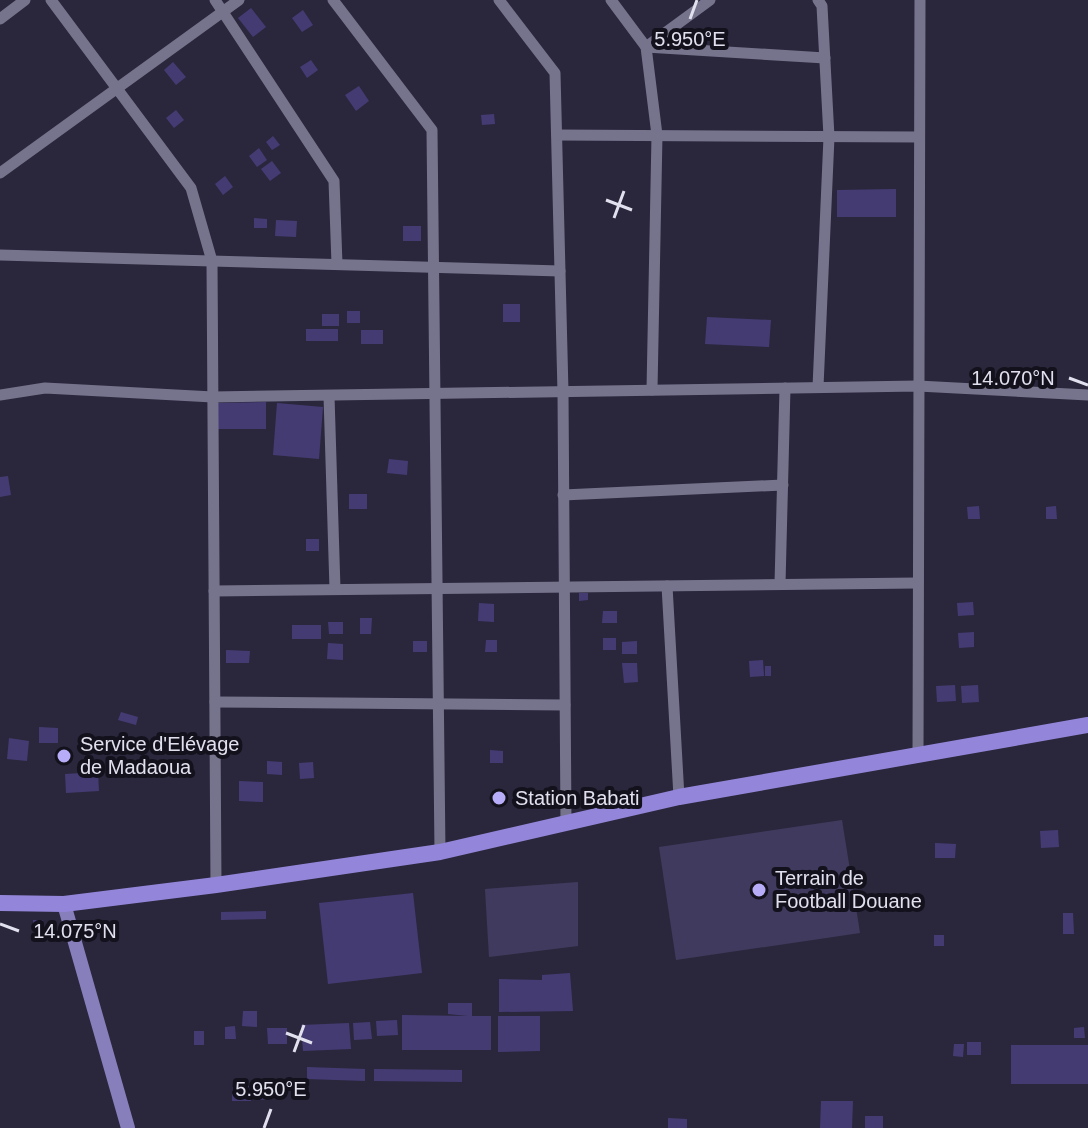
<svg xmlns="http://www.w3.org/2000/svg" width="1088" height="1128" font-family="Arial,sans-serif">
  <rect width="100%" height="100%" fill="#2a273c"/>
  <!-- green -->
  <g fill="#403b5e">
    <polygon points="842,820 860,933 676,960 659,847"/>
    <polygon points="578,882 578,946 489,957 485,889"/>
  </g>
  <!-- building -->
  <g fill="#453b73">
    <polygon points="251,8 266,27 253,37 238,18"/>
    <polygon points="303,10 313,25 302,32 292,18"/>
    <polygon points="311,60 318,70 307,78 300,67"/>
    <polygon points="173,62 186,77 176,85 164,70"/>
    <polygon points="359,86 369,101 356,111 345,95"/>
    <polygon points="176,110 184,120 174,128 166,118"/>
    <polygon points="494,114 495,124 482,125 481,115"/>
    <polygon points="273,136 280,145 272,150 266,142"/>
    <polygon points="259,148 267,160 257,167 249,156"/>
    <polygon points="272,161 281,173 270,181 261,169"/>
    <polygon points="225,176 233,187 223,195 215,184"/>
    <polygon points="896,189 896,217 837,217 837,190"/>
    <polygon points="254,218 267,219 267,228 254,228"/>
    <polygon points="276,220 297,221 296,237 275,236"/>
    <rect x="403" y="226" width="18" height="15"/>
    <rect x="503" y="304" width="17" height="18"/>
    <rect x="347" y="311" width="13" height="12"/>
    <rect x="322" y="314" width="17" height="12"/>
    <polygon points="707,317 771,320 769,347 705,344"/>
    <rect x="306" y="329" width="32" height="12"/>
    <rect x="361" y="330" width="22" height="14"/>
    <polygon points="266,402 266,429 218,429 218,403"/>
    <polygon points="277,403 323,407 319,459 273,455"/>
    <polygon points="389,459 408,461 407,475 387,473"/>
    <polygon points="8,476 11,495 0,497 0,477"/>
    <rect x="349" y="494" width="18" height="15"/>
    <polygon points="979,506 980,519 968,519 967,507"/>
    <polygon points="1056,506 1057,519 1046,519 1046,507"/>
    <rect x="306" y="539" width="13" height="12"/>
    <polygon points="579,593 588,593 588,600 579,601"/>
    <polygon points="973,602 974,615 958,616 957,603"/>
    <polygon points="479,603 494,604 494,622 478,621"/>
    <polygon points="603,611 617,611 617,623 602,623"/>
    <polygon points="360,618 372,618 371,634 360,634"/>
    <polygon points="328,622 343,622 343,634 329,634"/>
    <rect x="292" y="625" width="29" height="14"/>
    <polygon points="974,632 974,647 959,648 958,633"/>
    <rect x="603" y="638" width="13" height="12"/>
    <polygon points="486,640 497,640 497,652 485,652"/>
    <rect x="413" y="641" width="14" height="11"/>
    <polygon points="637,641 637,654 622,654 622,642"/>
    <polygon points="328,643 343,644 343,660 327,659"/>
    <polygon points="226,650 250,651 249,663 226,663"/>
    <polygon points="763,660 764,676 750,677 749,661"/>
    <polygon points="622,663 637,663 638,682 624,683"/>
    <rect x="765" y="666" width="6" height="10"/>
    <polygon points="955,685 956,701 937,702 936,686"/>
    <polygon points="978,685 979,702 962,703 961,686"/>
    <polygon points="121,712 138,717 136,725 118,720"/>
    <polygon points="39,727 58,728 58,743 39,743"/>
    <polygon points="9,738 29,741 27,761 7,759"/>
    <polygon points="490,750 503,751 503,763 490,763"/>
    <polygon points="267,761 282,762 282,775 267,774"/>
    <polygon points="313,762 314,778 300,779 299,763"/>
    <polygon points="98,772 99,791 66,793 65,774"/>
    <polygon points="239,781 263,782 263,802 239,801"/>
    <polygon points="1058,830 1059,847 1041,848 1040,831"/>
    <polygon points="935,843 956,844 955,858 935,858"/>
    <polygon points="413,893 422,973 328,984 319,903"/>
    <polygon points="266,911 266,919 221,920 221,912"/>
    <polygon points="1063,913 1073,913 1074,934 1063,934"/>
    <polygon points="33,920 43,920 44,926 33,926"/>
    <rect x="934" y="935" width="10" height="11"/>
    <polygon points="570,973 573,1011 499,1012 499,979 542,980 542,975"/>
    <polygon points="448,1003 472,1003 472,1016 491,1016 491,1050 402,1050 402,1015 468,1016 448,1014"/>
    <polygon points="243,1011 257,1011 257,1027 242,1026"/>
    <polygon points="498,1016 540,1016 540,1051 498,1052"/>
    <polygon points="397,1020 398,1035 377,1036 376,1021"/>
    <polygon points="370,1022 372,1039 354,1040 353,1023"/>
    <polygon points="349,1023 351,1049 303,1051 301,1025"/>
    <polygon points="235,1026 236,1039 225,1039 225,1027"/>
    <polygon points="1084,1027 1085,1038 1074,1038 1074,1028"/>
    <polygon points="267,1028 287,1028 287,1044 268,1044"/>
    <rect x="194" y="1031" width="10" height="14"/>
    <rect x="967" y="1042" width="14" height="13"/>
    <polygon points="954,1044 964,1044 963,1057 953,1056"/>
    <rect x="1011" y="1045" width="77" height="39"/>
    <polygon points="307,1067 365,1069 365,1081 307,1079"/>
    <polygon points="374,1069 462,1070 462,1082 374,1081"/>
    <polygon points="258,1084 273,1084 273,1099 258,1100"/>
    <polygon points="250,1086 251,1101 232,1101 232,1087"/>
    <polygon points="821,1101 853,1101 852,1128 820,1128"/>
    <rect x="865" y="1116" width="18" height="12"/>
    <polygon points="668,1118 687,1119 687,1128 668,1128"/>
  </g>
  <g fill="none" stroke-linecap="round" stroke-linejoin="round">
    <!-- minor -->
    <g stroke="#76748d" stroke-width="11">
      <polyline points="51,0 191,188 212,261 216,885"/>
      <polyline points="215,0 334,181 337,264"/>
      <polyline points="333,0 432,130 440,852"/>
      <polyline points="499,0 555,73 563,392 566,824"/>
      <polyline points="611,0 646,47 657,135 652,390"/>
      <polyline points="710,0 646,47 825,58"/>
      <polyline points="818,0 822,6 829,137 818,387"/>
      <polyline points="0,19 25,0"/>
      <polyline points="557,135 919,137"/>
      <polyline points="0,173 239,0"/>
      <polyline points="0,255 560,271"/>
      <polyline points="0,395 45,388 213,397 918,386 1088,395"/>
      <polyline points="329,396 335,589"/>
      <polyline points="563,495 783,485"/>
      <polyline points="780,584 785,388"/>
      <polyline points="667,586 679,797"/>
      <polyline points="214,591 917,583"/>
      <polyline points="215,702 565,705"/>
      <polyline points="918,756 920,0"/>
    </g>
    <!-- major -->
    <polyline stroke="#877fbb" stroke-width="14" points="64,904 128,1128"/>
    <!-- highway -->
    <polyline stroke="#9386da" stroke-width="16" points="0,903 64,904 216,885 440,852 679,797 1088,725"/>
  </g>
  <!-- ticks -->
  <path fill="none" stroke="#e1e0ee" stroke-width="3" d="M690,19L697,0M606,200L632,210M614,218L624,191M1069,378L1088,385M0,924L19,931M286,1033L312,1043M294,1052L304,1025M264,1128L271,1109"/>
  <!-- markers -->
  <g fill="#b6acf8" stroke="#13111b" stroke-width="3">
    <circle cx="64" cy="756" r="8"/>
    <circle cx="499" cy="798" r="8"/>
    <circle cx="759" cy="890" r="8"/>
  </g>
  <g text-anchor="middle" dominant-baseline="central" stroke-width="8" stroke-linejoin="round" paint-order="stroke">
    <!-- poi labels -->
    <g font-size="20" fill="#e1e0ee" stroke="#13111b" text-anchor="start">
      <text x="80" y="744">Service d'Elévage<tspan x="80" dy="23">de Madaoua</tspan></text>
      <text x="515" y="798">Station Babati</text>
      <text x="775" y="878">Terrain de<tspan x="775" dy="23">Football Douane</tspan></text>
    </g>
  </g>
  <g font-size="20" text-anchor="middle" fill="#e1e0ee" stroke="#13111b" stroke-width="8" stroke-linejoin="round" paint-order="stroke">
    <text x="690" y="46">5.950°E</text>
    <text x="1013" y="385">14.070°N</text>
    <text x="75" y="938">14.075°N</text>
    <text x="271" y="1096">5.950°E</text>
  </g>
</svg>
